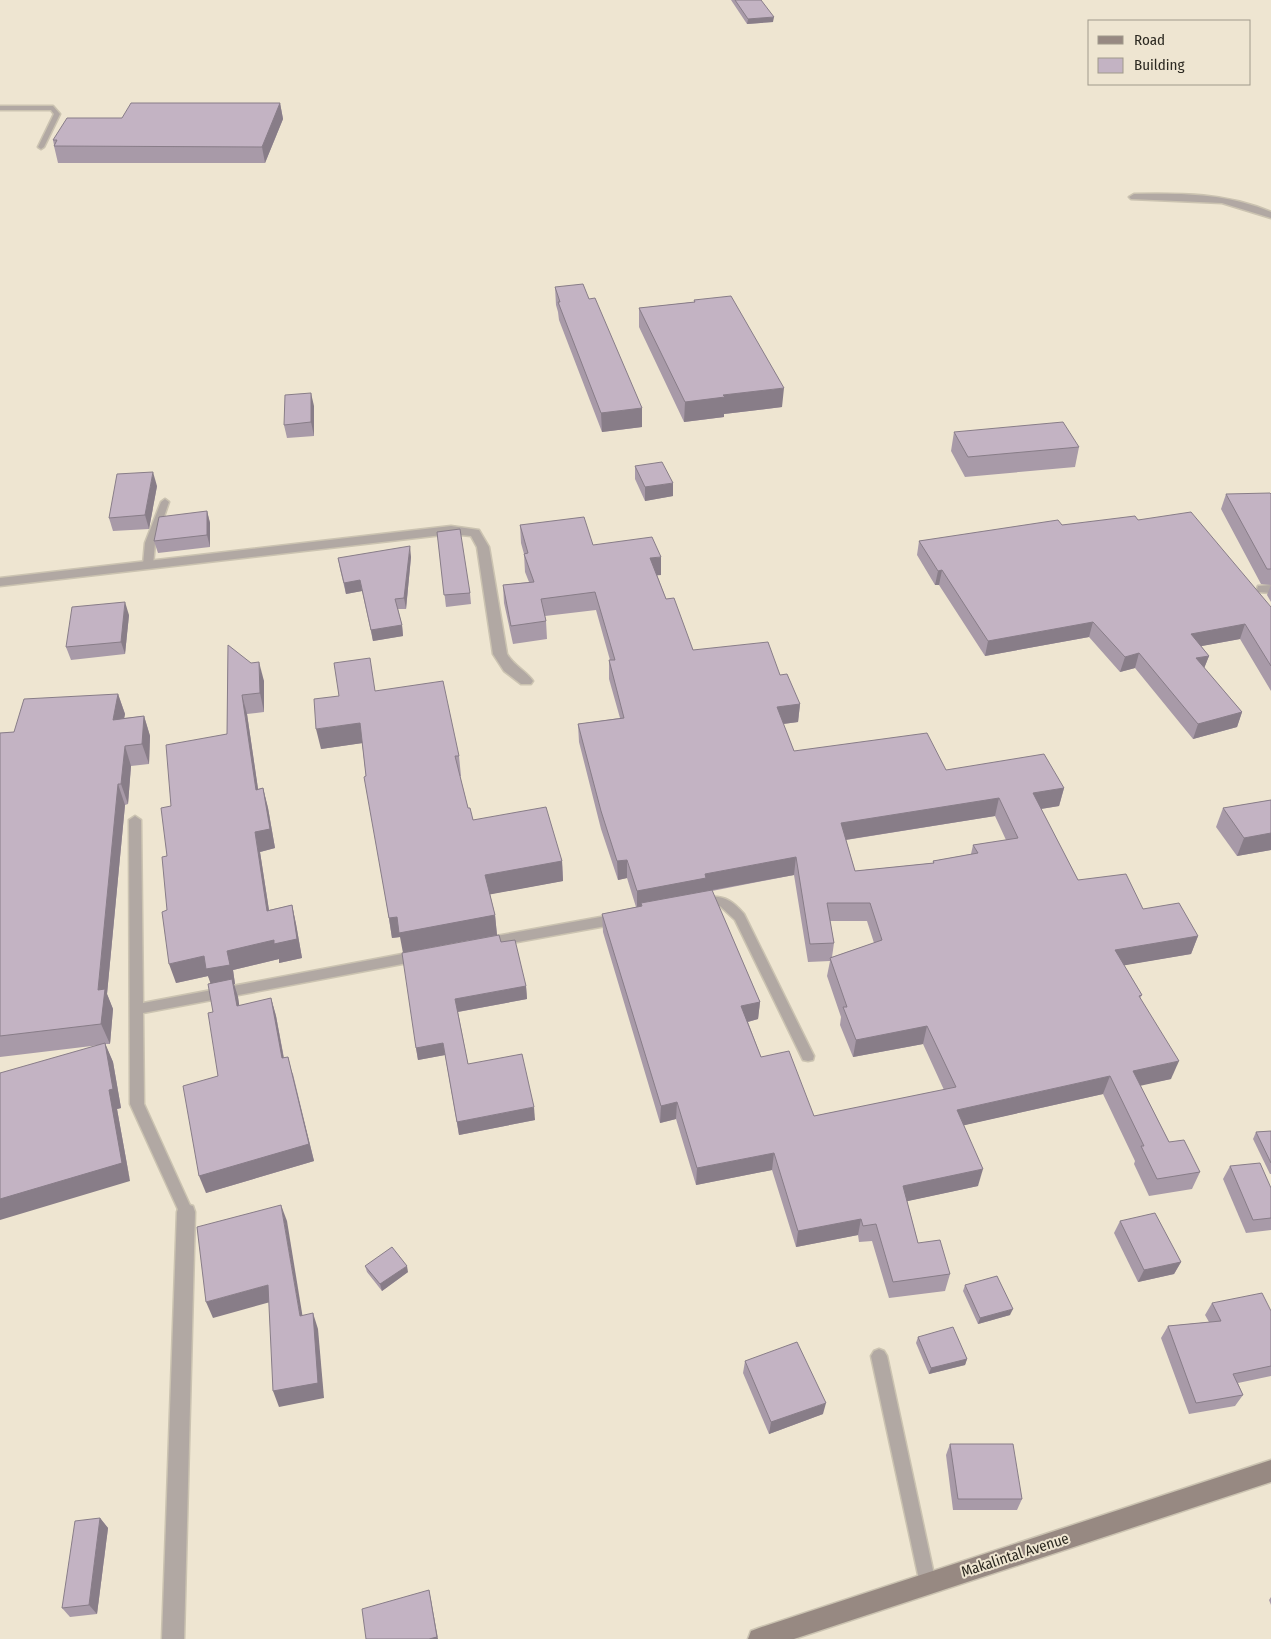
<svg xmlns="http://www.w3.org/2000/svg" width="1271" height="1639" font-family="'Fira Sans Condensed',sans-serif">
  <rect width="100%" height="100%" fill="#eee5d1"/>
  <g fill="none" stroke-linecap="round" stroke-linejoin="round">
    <defs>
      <g id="service">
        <polygon points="0,106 53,106 60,114 44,147 41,149 38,147 54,114 51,110 0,110"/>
        <polygon points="165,499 169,502 155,543 153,565 151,567 145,567 143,565 145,543 161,502"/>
        <polygon points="135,816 141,820 143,1003 418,951 422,953 424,956 422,959 418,961 143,1013 144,1104 193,1212 191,1216 186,1218 181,1216 130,1104 129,820"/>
        <path d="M708,897C725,895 734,902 744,914L814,1056L813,1060L808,1061L803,1060L735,920L720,906H697L695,903L697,900Z"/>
        <polygon points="617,914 621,916 623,919 621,922 617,924 485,948 481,946 479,943 481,940 485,938"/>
        <polygon points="879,1349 884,1351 887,1356 936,1584 934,1590 928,1592 922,1590 920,1584 871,1356 874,1351"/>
      </g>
      <g id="minor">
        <path d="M1134,194C1181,193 1227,193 1271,212V218L1222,203L1131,199L1129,197Z"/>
        <path d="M451,526L479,530L489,547L507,654C514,666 526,671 533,681L531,684H521L504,671L493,654L477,547L471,536L451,534L0,586V578Z"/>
        <polygon points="1271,585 1271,593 1258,592 1257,589 1258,586"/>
        <polygon points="186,1204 193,1206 195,1212 184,1639 162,1639 177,1212 179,1206"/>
      </g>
      <polygon id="secondary" points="1271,1460 1271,1482 794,1639 748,1639 751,1631 759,1628"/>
    </defs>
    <!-- service casing -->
    <use href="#service" stroke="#cbc3b1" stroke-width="3"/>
    <!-- minor casing -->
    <use href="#minor" stroke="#cbc3b1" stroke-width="3"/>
    <!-- secondary casing -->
    <use href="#secondary" stroke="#cbc3b1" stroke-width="3"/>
    <!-- service -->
    <use href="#service" fill="#b1a8a3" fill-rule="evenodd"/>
    <!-- minor -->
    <use href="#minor" fill="#b1a8a3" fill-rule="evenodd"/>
    <!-- secondary -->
    <use href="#secondary" fill="#978982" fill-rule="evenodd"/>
  </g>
  <!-- wall -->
  <g fill="#a89aa8" fill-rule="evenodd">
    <polygon points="731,0 761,0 773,22 747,24"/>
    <polygon points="280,103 283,119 265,163 58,163 54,146 54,145 53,140 122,118"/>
    <polygon points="555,287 589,299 642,408 642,427 602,432 559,320 558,312 556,305"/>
    <polygon points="694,300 782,407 724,414 724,417 684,422 639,327 639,308 694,302"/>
    <polygon points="314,406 314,436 287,438 284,425"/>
    <polygon points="954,432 1079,447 1075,467 965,477 951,451"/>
    <polygon points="635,466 673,496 645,501 635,479"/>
    <polygon points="157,486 149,529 113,531 109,518"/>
    <polygon points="1226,494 1271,494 1271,602 1267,595 1271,585 1261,584 1221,509"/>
    <polygon points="207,511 210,523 210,547 158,553 154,541"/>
    <polygon points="1138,520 1271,607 1271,691 1240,639 1201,646 1209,656 1204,668 1242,712 1237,727 1193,739 1135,668 1120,672 1089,637 985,656 939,585 935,585 917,555 919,541 1062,525"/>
    <path d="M520,525L593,545L661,575H657L666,599L693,650L780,675L800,704L798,722L783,724L794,751L946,770L1064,788L1059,806L1041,809L1078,880L1143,909L1198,936L1191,954L1124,965L1142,995L1140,998L1171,1079L1140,1085L1169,1142L1200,1172L1192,1189L1149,1196L1134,1164L1135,1161L1103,1094L964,1125L978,1186L907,1201L918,1243L950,1274L945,1291L889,1298L872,1241L859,1242L858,1235L796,1247L772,1170L696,1185L676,1119L660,1123L603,932L602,914L636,907L627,878L618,880L601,829L579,742L578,724L620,718L609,679V660H610L596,610L545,616L546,621L547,639L513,644L504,603L503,585L529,582L525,572L524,554L521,543ZM995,816L1006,840L973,845L971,854L933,861V863L855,871L846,840ZM794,875L808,962L830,961L827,976L841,1017L840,1025L853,1057L923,1044L944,1090L814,1116L761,1057L748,1022L758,1019L760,1002L712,891ZM830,921H867L874,943L832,957L834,943Z"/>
    <polygon points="437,532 470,593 471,604 446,607"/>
    <polygon points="411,557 406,609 398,609 402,625 403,636 373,641 362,591 346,594 340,569 338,558"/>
    <polygon points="129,615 125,654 71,660 66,647"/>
    <polygon points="228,645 264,681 264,712 247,714 258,789 263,788 268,808 275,848 260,852 269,910 292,905 296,924 302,958 279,963 279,959 233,970 235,984 234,984 238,997 239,1006 271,998 276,1016 284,1058 293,1074 314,1161 206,1193 218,1076 211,983 208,976 176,983 167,910 167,856 171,806 227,734"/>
    <polygon points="375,691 459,756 461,776 460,776 468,808 473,820 562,861 563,881 490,894 495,915 497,935 526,986 527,999 458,1012 468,1064 535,1120 459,1135 445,1055 418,1060 416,1048 471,940 400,937 392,938 366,776 362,743 321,749"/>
    <polygon points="118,694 125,714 124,718 144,716 150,736 149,764 131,766 128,804 125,805 107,994 113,1009 110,1044 105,1044 113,1062 121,1108 117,1109 130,1181 100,1045 0,1057 0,733 14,732"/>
    <polygon points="1271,800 1271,850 1237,856 1216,827 1223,808"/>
    <polygon points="1271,1131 1271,1174 1270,1174 1253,1139 1256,1132"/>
    <polygon points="1230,1166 1271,1188 1271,1230 1246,1233 1223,1179"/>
    <polygon points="1120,1221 1181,1262 1174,1274 1138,1282 1114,1233"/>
    <polygon points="365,1266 408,1272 382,1291 367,1272"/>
    <polygon points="965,1285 1010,1315 978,1324 963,1291"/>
    <polygon points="1212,1303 1271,1311 1271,1376 1238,1383 1243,1395 1235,1406 1189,1414 1161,1338 1168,1326 1209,1322 1205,1315"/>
    <polygon points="918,1337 967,1359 965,1365 929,1374 916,1343"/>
    <polygon points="745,1361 823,1414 769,1434 743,1373"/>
    <polygon points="950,1444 1022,1499 1017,1510 953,1510 946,1455"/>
    <polygon points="100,1518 108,1528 97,1614 70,1617 62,1608"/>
    <polygon points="1271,1597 1271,1605 1269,1600"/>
  </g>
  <!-- shaded-wall -->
  <g fill="#887d88">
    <polygon points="774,17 773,22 747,24 748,19"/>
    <polygon points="280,103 283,119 265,163 262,147"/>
    <polygon points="784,388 782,407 724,414 724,417 684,422 685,402 723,395"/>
    <polygon points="311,393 314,406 314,436 311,422"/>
    <polygon points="642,408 642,427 602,432 601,413"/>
    <polygon points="153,472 157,486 149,529 145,515"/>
    <polygon points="673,483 673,496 645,501 645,487"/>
    <polygon points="207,511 210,523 210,547 207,535"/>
    <polygon points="410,546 411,557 406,609 404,598"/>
    <polygon points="661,557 661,575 650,576 650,558"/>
    <polygon points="942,570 939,585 935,585 938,571"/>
    <polygon points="360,580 362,591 346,594 344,583"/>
    <polygon points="125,602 129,615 125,654 121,642"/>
    <polygon points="1093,622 1089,637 985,656 988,641"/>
    <polygon points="1245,624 1240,639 1186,649 1191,634"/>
    <polygon points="402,625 403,636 373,641 371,630"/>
    <polygon points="1139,653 1135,668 1120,672 1125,657"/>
    <polygon points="1209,656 1203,671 1196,658"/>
    <polygon points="259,662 264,681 264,712 260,693"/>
    <polygon points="118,694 125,714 120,740 113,720"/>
    <polygon points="242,695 247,714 261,809 256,790"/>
    <polygon points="800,704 798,722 775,725 777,707"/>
    <polygon points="1242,712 1237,727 1193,739 1198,724"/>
    <polygon points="144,716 150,736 149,764 142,744"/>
    <polygon points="360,723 363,743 321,749 316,729"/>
    <polygon points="125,746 131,766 128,804 121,784"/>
    <polygon points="118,784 125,805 107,994 113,1009 110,1044 101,1024 98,990"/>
    <polygon points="263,788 268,808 275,848 260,852 272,930 267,911 255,832"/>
    <polygon points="1064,788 1059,806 1028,811 1033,793"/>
    <polygon points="999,798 995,816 838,841 841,823"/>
    <polygon points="1271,833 1271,850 1237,856 1244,838"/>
    <polygon points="796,857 794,875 641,903 641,909 637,909 637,891 705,874"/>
    <polygon points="627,860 627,878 618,880 617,861"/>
    <polygon points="562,861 563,881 487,895 485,875"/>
    <polygon points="292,905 296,924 302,958 279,963 279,959 233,970 235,984 234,984 238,997 242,1024 212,988 208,976 176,983 169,964 227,951"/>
    <polygon points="495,915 497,935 403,953 400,937 392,938 389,918 397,917"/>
    <polygon points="1198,936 1191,954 1109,968 1115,950"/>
    <polygon points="526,986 527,999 457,1012 455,999"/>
    <polygon points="271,998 276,1016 287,1076 282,1058"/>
    <polygon points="760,1002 758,1019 740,1024 741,1006"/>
    <polygon points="927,1026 923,1044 853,1057 856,1040"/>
    <polygon points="105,1043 113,1062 121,1108 117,1109 130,1181 0,1220 0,1199"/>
    <polygon points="443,1043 445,1055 418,1060 416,1048"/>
    <polygon points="288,1057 314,1161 206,1193 199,1176"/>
    <polygon points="1179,1061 1171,1079 1126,1089 1133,1071"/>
    <polygon points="1110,1076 1103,1094 952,1128 957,1110"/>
    <polygon points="677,1102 676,1119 660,1123 661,1106"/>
    <polygon points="534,1107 535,1120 459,1135 457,1122"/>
    <polygon points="774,1153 772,1170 696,1185 697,1168"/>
    <polygon points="983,1169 978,1186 899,1203 903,1186"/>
    <polygon points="281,1205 287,1221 305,1331 300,1316"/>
    <polygon points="861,1219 858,1235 796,1247 798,1231"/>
    <polygon points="1181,1262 1174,1274 1138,1282 1144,1270"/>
    <polygon points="407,1266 408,1272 382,1291 380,1284"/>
    <polygon points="268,1285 274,1301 213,1318 206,1302"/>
    <polygon points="1013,1309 1010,1315 978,1324 980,1318"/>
    <polygon points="313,1313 318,1329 324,1398 279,1407 273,1391"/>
    <polygon points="967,1359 965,1365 929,1374 931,1368"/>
    <polygon points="826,1403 823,1414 769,1434 771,1422"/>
    <polygon points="100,1518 108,1528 97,1614 89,1605"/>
    <polygon points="429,1590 431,1600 438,1639 429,1639"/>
  </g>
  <!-- building -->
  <g fill="#c3b3c3" stroke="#887d88" fill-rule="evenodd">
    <polygon points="735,0 761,0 774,17 748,19"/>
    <polygon points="131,103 280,103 262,147 54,146 57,140 53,140 67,118 122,118"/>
    <polygon points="583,284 589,299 595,298 642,408 601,413 558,302 560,302 555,287"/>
    <polygon points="731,296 784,388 723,395 725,397 685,402 639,308 695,302 694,300"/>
    <polygon points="311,393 311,422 284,425 285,395"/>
    <polygon points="1063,422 1079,447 968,457 954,432"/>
    <polygon points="662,462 673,483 645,487 635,466"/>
    <polygon points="153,472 145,515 109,518 117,474"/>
    <polygon points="1270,493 1271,494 1271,569 1267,569 1226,494"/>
    <polygon points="207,511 207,535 154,541 159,517"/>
    <polygon points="1191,512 1271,607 1271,666 1245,624 1191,634 1209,656 1196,658 1242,712 1198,724 1139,653 1125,657 1093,622 988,641 942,570 938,571 919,541 1058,520 1062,525 1135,516 1138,520"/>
    <path d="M584,517L593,545L652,537L661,557L650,558L666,599L674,598L693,650L768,642L780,675L787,674L800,704L777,707L794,751L927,733L946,770L1044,754L1064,788L1033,793L1078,880L1126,874L1143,909L1179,903L1198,936L1115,950L1142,995L1139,996L1179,1061L1133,1071L1169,1142L1184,1140L1200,1172L1157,1179L1141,1146H1144L1110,1076L957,1110L983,1169L903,1186L918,1243L940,1240L950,1274L893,1282L876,1224L863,1226L861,1219L798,1231L774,1153L697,1168L677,1102L661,1106L602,914L642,906L641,903L712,890L760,1002L741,1006L761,1057L789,1051L814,1116L956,1087L927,1026L856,1040L843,1007H847L830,958L882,940L870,903H827L834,943L810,944L796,857L705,874L706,878L637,891L627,860L617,861L601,811L578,724L624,718L609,660H615L595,592L541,599L546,621L511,626L503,585L534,582L524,554L528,553L520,525ZM999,798L1018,838L973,845L978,853L933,861L934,863L855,871L841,823Z"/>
    <polygon points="460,529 470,593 444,595 437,532"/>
    <polygon points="410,546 404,598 395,599 402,625 371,630 360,580 344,583 338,558"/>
    <polygon points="125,602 121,642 66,647 72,607"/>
    <polygon points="228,645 251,663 259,662 260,693 242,695 256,790 263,788 270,829 255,832 267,911 292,905 297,939 274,944 274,940 227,951 230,965 206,969 204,956 169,964 162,912 167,910 162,857 167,856 161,808 171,806 166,745 227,734"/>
    <polygon points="370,658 375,691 443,681 459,756 455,756 468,808 470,808 473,820 546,807 562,861 485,875 495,915 399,933 397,917 389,918 364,777 366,776 360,723 316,729 314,699 339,696 334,663"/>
    <polygon points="118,694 113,720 144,716 142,744 125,746 121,784 118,784 98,990 105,989 101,1024 0,1036 0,733 14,732 24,699"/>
    <polygon points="1271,800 1271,833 1244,838 1223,808"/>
    <polygon points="499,935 501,942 515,940 526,986 455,999 468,1064 522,1054 534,1107 457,1122 443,1043 416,1048 402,953"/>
    <polygon points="232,979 237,1006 271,998 282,1058 288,1057 309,1144 199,1176 183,1086 218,1076 208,1013 213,1012 208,984"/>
    <polygon points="105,1043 113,1089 109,1090 122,1163 0,1199 0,1073"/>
    <polygon points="1271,1131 1271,1163 1256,1132"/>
    <polygon points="1260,1163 1271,1188 1271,1218 1253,1220 1230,1166"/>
    <polygon points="281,1205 300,1316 313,1313 318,1383 273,1391 268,1285 206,1302 197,1227"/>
    <polygon points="1155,1213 1181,1262 1144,1270 1120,1221"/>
    <polygon points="392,1247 407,1266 380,1284 365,1266"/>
    <polygon points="997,1276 1013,1309 980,1318 965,1285"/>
    <polygon points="1262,1293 1271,1311 1271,1366 1233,1374 1243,1395 1196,1403 1168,1326 1221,1321 1212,1303"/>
    <polygon points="953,1327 967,1359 931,1368 918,1337"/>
    <polygon points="797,1342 826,1403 771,1422 745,1361"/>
    <polygon points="950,1444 1013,1444 1022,1499 958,1499"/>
    <polygon points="100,1518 89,1605 62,1608 75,1521"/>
    <polygon points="429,1590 437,1637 429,1639 366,1639 362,1609"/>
  </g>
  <g text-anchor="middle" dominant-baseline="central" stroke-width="4" stroke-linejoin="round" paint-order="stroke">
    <!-- near-street labels -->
    <g font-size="15" fill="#2c2921" stroke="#eee5d1">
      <text transform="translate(1015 1555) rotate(-18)">Makalintal Avenue</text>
    </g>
  </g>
  <!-- legend -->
  <rect x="1088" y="20" width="162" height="65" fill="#eee5d1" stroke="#a09a8b"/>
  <rect x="1098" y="36" width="25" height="8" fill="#978982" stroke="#a09a8b"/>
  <text x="1134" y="45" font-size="15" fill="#2c2921">Road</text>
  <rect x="1098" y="58" width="25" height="15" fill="#c3b3c3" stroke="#a09a8b"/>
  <text x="1134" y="70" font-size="15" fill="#2c2921">Building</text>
</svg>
